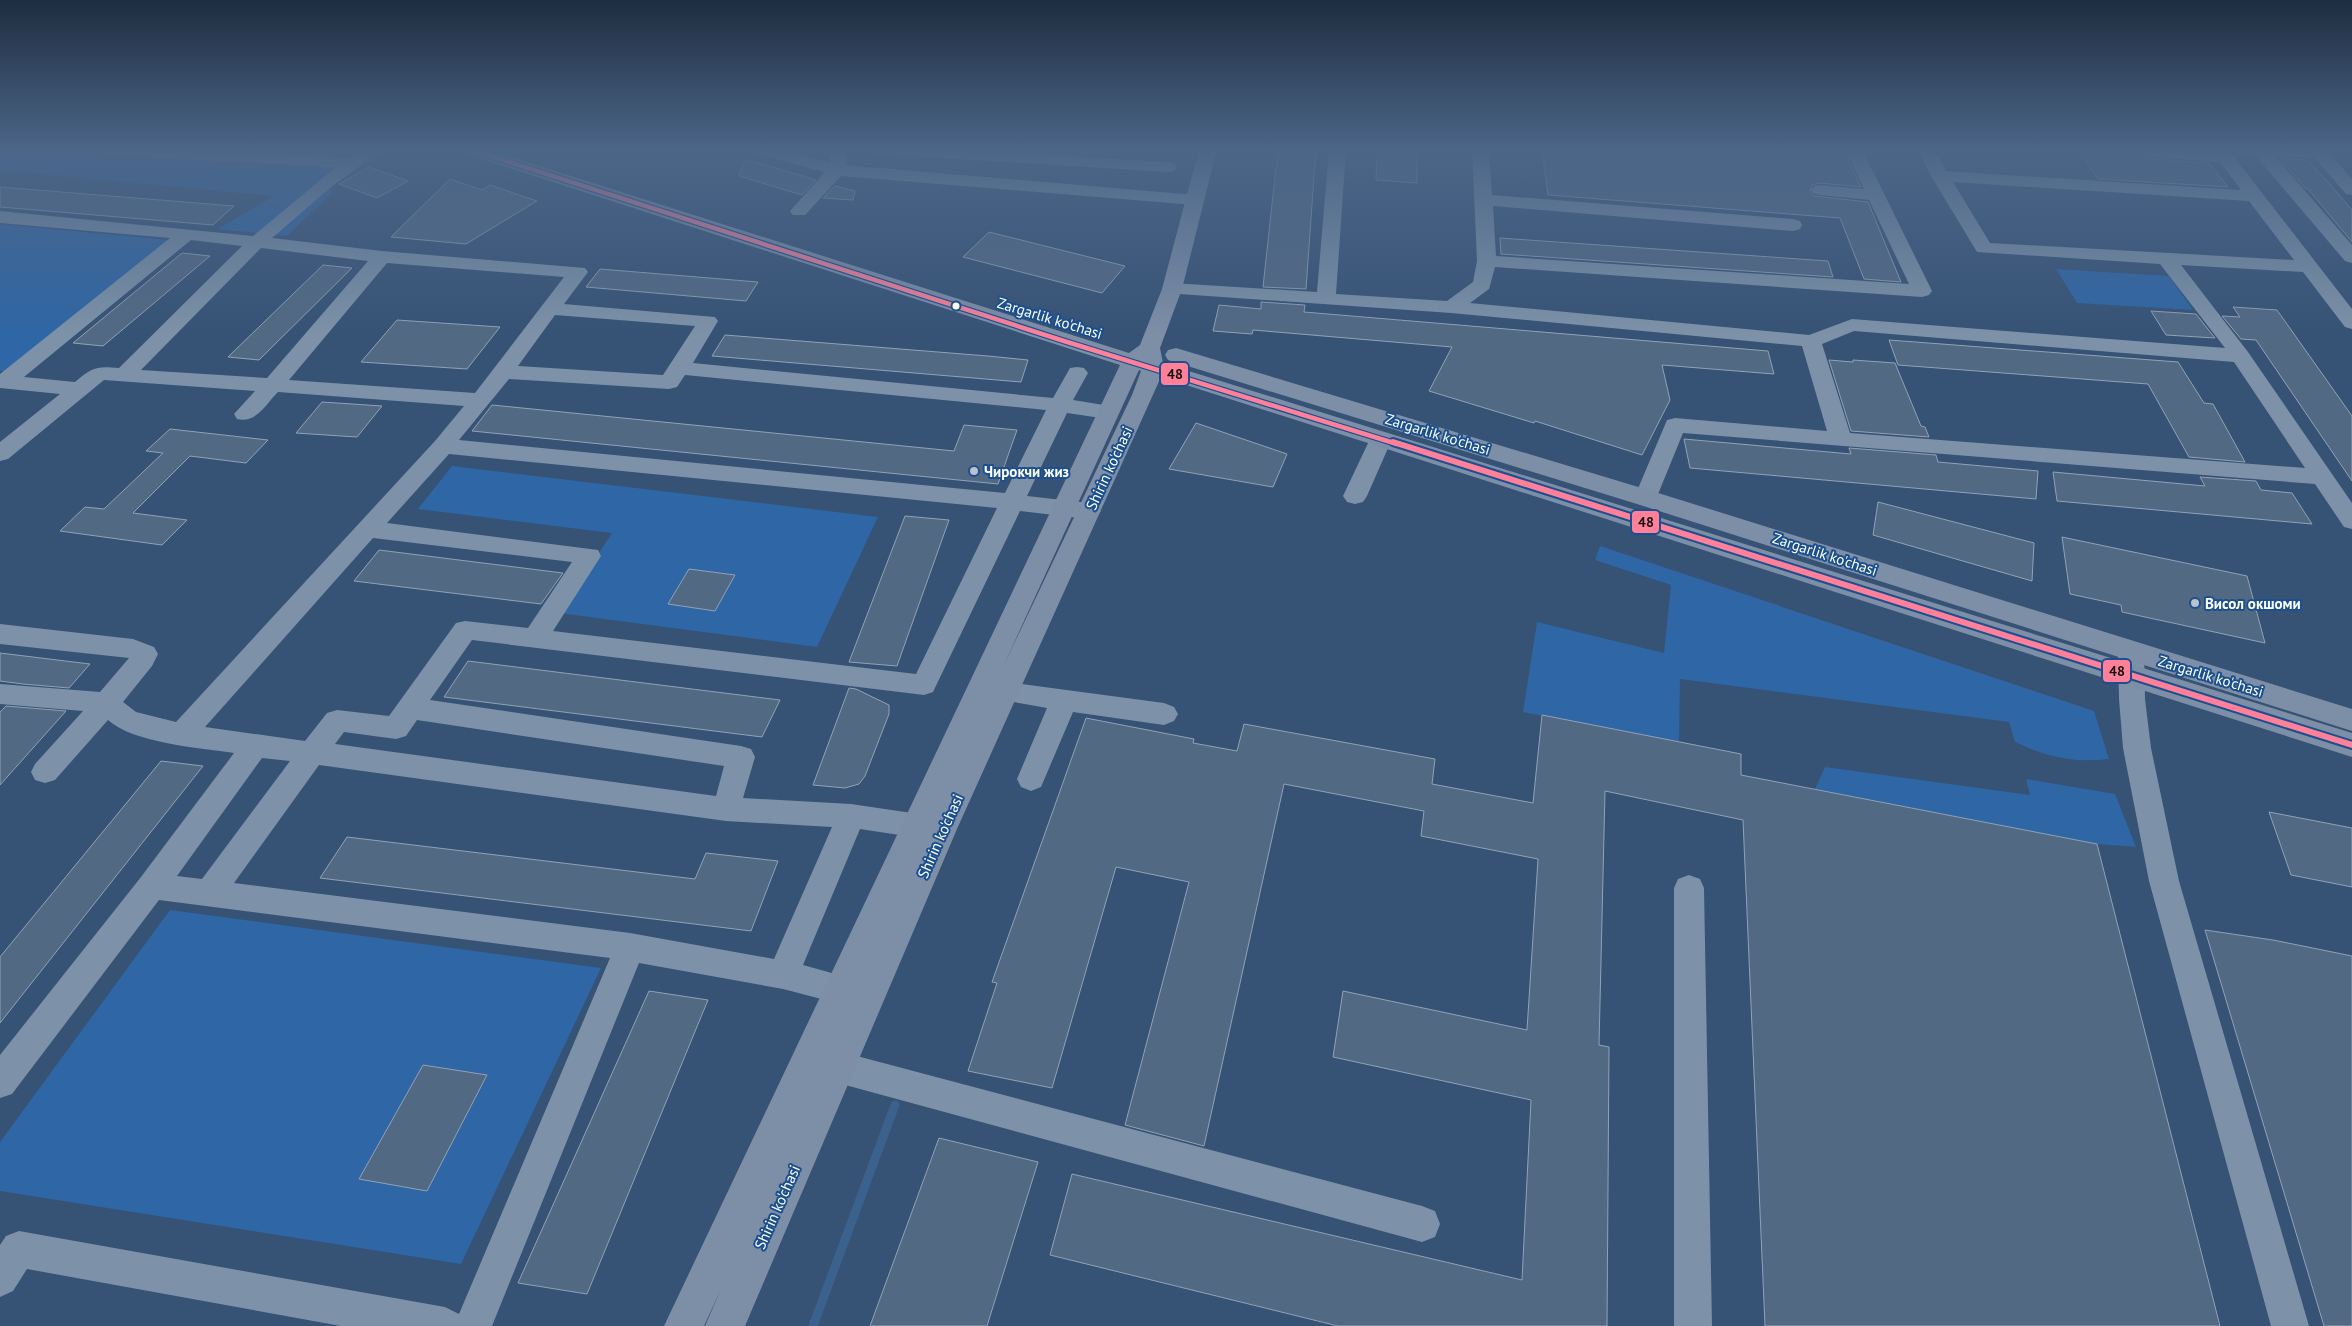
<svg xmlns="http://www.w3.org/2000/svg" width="2352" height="1326" font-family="'PT Sans',sans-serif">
  <rect width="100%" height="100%" fill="#365274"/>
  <!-- green -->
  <g fill="#2f66a5">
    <polygon points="0,149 130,149 296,162 314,149 392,150 326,184 332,193 287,236 218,229 274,196 0,170"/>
    <polygon points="0,224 169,240 21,372 0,371"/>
    <polygon points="2056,269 2169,276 2193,310 2077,303"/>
    <polygon points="452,466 878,517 817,647 559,613 612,533 418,509"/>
    <path d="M1600,546L2094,711L2109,759C2075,763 2046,757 2015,742L2009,722L1680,679L1679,742L1523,712L1537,622L1664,653L1671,585L1595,560Z"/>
    <polygon points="1825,767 2030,795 2026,779 2115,794 2136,847 2097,844 1815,789"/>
    <polygon points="170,910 601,968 461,1264 0,1191 0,1142"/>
  </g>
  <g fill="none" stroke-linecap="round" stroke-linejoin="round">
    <!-- stream -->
    <polyline stroke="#3b618d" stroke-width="9" points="813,1326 895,1105"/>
  </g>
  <!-- building -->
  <g fill="#526984" stroke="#92a2b6">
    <polygon points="1278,149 1316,149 1306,289 1263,287"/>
    <polygon points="1542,149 1620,153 1620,149 1687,149 1814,157 1810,149 1843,149 1861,187 1820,183 1812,185 1810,191 1814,196 1868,202 1901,282 1864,279 1840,218 1548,195"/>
    <polygon points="1377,151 1417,154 1417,183 1376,180"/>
    <polygon points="2079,151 2103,153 2112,156 2209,163 2228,187 2098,179"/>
    <polygon points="2279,158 2308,160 2327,181 2352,210 2352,242 2308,189 2306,189"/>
    <polygon points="745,159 816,180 802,195 739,176"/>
    <polygon points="369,167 408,181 377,198 339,184"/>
    <polygon points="450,179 482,190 490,185 537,201 466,244 391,237"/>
    <polygon points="835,186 855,191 853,200 823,198"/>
    <polygon points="0,187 234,206 213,225 0,207"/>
    <polygon points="989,232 1125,266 1102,293 963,257"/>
    <polygon points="1500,238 1828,261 1833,277 1501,254"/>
    <polygon points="182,253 210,256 103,346 73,343"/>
    <polygon points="323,265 352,268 259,360 228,357"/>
    <polygon points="600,269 758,282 746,301 586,287"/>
    <polygon points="1261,302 1305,305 1304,312 1768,351 1774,374 1662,365 1670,400 1642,455 1535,421 1534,423 1429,391 1452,347 1253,330 1252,334 1213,331 1219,305 1261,309"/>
    <polygon points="2233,307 2277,310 2352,416 2352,481 2256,340 2241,339 2222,316 2240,317"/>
    <polygon points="2151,311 2196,314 2215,338 2166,335"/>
    <polygon points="397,320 500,327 467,369 361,362"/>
    <polygon points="725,335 988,356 1028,360 1021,382 712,356"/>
    <polygon points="1889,340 2178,362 2204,403 2213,404 2245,462 2189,457 2148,384 1898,365"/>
    <polygon points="1829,360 1853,362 1853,360 1895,363 1921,426 1925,427 1929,437 1851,431"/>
    <polygon points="322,402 382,406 357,437 296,433"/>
    <polygon points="492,405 954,451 964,425 1017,430 998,484 472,431"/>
    <polygon points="1196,423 1287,454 1273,487 1169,469"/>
    <polygon points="170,429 268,440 246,463 190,456 133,513 187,520 162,545 60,531 85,507 104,509 163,453 146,451"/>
    <polygon points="1684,439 1851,454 1849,448 1936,455 1938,462 2038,471 2036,499 1690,468"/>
    <polygon points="2053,472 2205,486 2200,477 2256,481 2261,490 2292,493 2312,524 2057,501"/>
    <polygon points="1878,502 2034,543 2032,581 1873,535"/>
    <polygon points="905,516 949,520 897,666 849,662"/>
    <polygon points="2062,537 2247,576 2265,643 2122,612 2121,605 2070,594"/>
    <polygon points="379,550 563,573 541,604 354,581"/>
    <polygon points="689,569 735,575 715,611 668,604"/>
    <polygon points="0,653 90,664 69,688 23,684 0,681"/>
    <polygon points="468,661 780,700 762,737 444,697"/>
    <polygon points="849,688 856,689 889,705 889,714 865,776 859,784 845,788 813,785"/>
    <polygon points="6,706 66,711 0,785 0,712"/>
    <polygon points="1542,715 1741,754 1741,775 2097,844 2220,1326 1765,1326 1743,820 1605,791 1599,1045 1609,1047 1607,1326 1338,1326 1050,1255 1072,1174 1522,1280 1531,1100 1333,1057 1343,991 1527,1030 1538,859 1421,836 1424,811 1284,784 1204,1146 1125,1125 1189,882 1116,867 1052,1088 968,1071 997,983 992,982 1086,718 1194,739 1193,743 1237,751 1244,724 1435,759 1432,784 1533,803"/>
    <polygon points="161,761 203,766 0,1023 0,957"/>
    <polygon points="2269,812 2352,828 2352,887 2291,875"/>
    <polygon points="347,837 695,879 706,853 778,861 751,931 320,878"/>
    <polygon points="2205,930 2273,940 2352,956 2352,1326 2324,1326"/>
    <polygon points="649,991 708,1000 587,1294 518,1283"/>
    <polygon points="423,1065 487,1075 427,1191 359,1179"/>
    <polygon points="939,1138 1038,1162 987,1326 870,1326"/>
  </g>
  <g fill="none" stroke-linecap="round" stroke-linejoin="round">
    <!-- minor -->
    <g fill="#7d92a8" fill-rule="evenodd">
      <path d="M81,149H178L349,158L359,149H376L359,167L331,187L272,238L382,251L585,268L588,272L564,304L715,317L718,321L693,363L1053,398L1070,368L1077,367L1084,368L1088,373L1073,400L1116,407L1119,412L1116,417L1108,419L1067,413L1027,496L1089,503L1097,505L1101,511L1097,517L1089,519L1020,511L933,692L924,695L472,640L430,700L741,746L751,749L755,757L743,798L851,804L939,817L949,820L954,829L949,838L939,841L860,829L803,965L871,984L876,994L871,1004L860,1009L783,989L639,963L492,1326H341L27,1269L13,1291L0,1297V1245L6,1236L19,1231L445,1307L459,1314L610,958L159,900L12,1094L0,1098V1055L141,877L234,753C200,748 133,743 108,720L55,780L45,783L35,780L31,772L35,764L83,711L0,704V684L100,692L129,658L0,644V624L133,639L154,647L158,654L152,666L123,702L136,712L176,722L435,441L464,406L278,392C266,404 256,424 237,419L234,414L255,391L104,380L8,459L0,461V442L60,394L0,388V374L170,238L0,223V211L253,236L336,167L90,154L84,153ZM191,240L242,246L119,368C96,366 93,367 75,382L24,377ZM261,248L368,261L267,378L141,370ZM387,263L564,277L475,393L289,380ZM555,315L695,326L663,375L518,366ZM685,375L1046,410L1005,493L459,440L509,379L669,389L677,387ZM449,454L997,508L916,674L553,631L601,556L598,550L387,523ZM373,538L572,562L528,628L465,621L456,623L389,716L337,710L327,713L305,741L205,727ZM417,720L724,766L716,796L335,744L344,732L396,739L406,736ZM262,758L290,761L202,879L177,876ZM319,765L726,821L832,827L774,959L630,933L234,883Z"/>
      <polygon points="752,149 778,149 829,162 830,149 846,149 846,165 1195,195 1201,196 1204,200 1201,204 1195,205 841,176 805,215 793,215 790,211 825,172 754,153"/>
      <polygon points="871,149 955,149 1168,162 1174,163 1177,167 1174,171 1168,172 880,154 874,153"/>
      <path d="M1329,149H1346L1336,294L1447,301L1473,282L1477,261L1472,149H1489L1492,195L1793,219L1800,221L1802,225L1800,229L1793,231L1493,206L1496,256L1909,284L1869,200L1820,195L1814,194L1811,190L1814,186L1820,185L1864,189L1845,149H1862L1932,291L1929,295L1922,297L1495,267L1489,289L1470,303L1809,335L1852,319L2225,348L2160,264L1977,252L1931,176L1918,149H1935L1946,171L2241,190L2220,162L2112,154L2106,153L2103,149H2179L2212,151L2211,149H2228L2352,309V329L2345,327L2303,272L2181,265L2248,352L2352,503V529L2344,527L2315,484L1683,433L1654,504L1646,506L1638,504L1634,498L1667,420L1675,418L1827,431L1802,346L1451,313L1165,293L1162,289L1165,285L1172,283L1317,292ZM1953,182L2249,201L2294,260L1990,243ZM1854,331L2234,362L2305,468L1850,433L1822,344Z"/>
      <polygon points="2241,149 2326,149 2352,179 2352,195 2346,194 2315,158 2275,156 2352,245 2352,263 2345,261 2255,155 2243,154"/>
      <polygon points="1381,432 1389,434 1392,439 1367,496 1363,502 1355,504 1347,502 1343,496 1370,439 1373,434"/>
      <polygon points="2131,641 2140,644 2144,651 2145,699 2151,748 2179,881 2309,1326 2271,1326 2149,881 2123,748 2119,699 2118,651 2122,644"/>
      <polygon points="1006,682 1164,703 1174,707 1178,714 1174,721 1164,725 1073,712 1041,787 1031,791 1021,787 1017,779 1047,708 997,699 993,692 997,685"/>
      <polygon points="1689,875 1700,879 1704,888 1712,1326 1674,1326 1674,888 1678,879"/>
      <polygon points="838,1051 1422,1206 1435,1211 1440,1224 1435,1237 1422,1242 838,1083 826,1078 821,1067 826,1056"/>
    </g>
    <!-- major -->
    <g fill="#7d8ea7" fill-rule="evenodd">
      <path d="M460,149H486L1129,353L1140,345L1162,289L1199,149H1217L1182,289L1160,348L1163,363L2352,733V757L1161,377L957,829L745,1326H705L721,1289L704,1326H664L1120,365L463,153ZM1139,370L1141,371L1132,395L1003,667Z"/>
      <polygon points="1176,348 1655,492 2352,709 2352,731 1637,504 1168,360 1165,355 1168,350"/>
    </g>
    <defs>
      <polyline id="bus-1-far1" points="469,149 1064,341 1397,444"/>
      <polyline id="bus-1" points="1393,442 2352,745"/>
    </defs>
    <!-- bus-1-far1 casing -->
    <use href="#bus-1-far1" stroke="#1b4f8f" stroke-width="7"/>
    <!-- bus-1 casing -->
    <use href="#bus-1" stroke="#1b4f8f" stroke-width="10"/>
    <!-- bus-1-far1 -->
    <use href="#bus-1-far1" stroke="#ff8098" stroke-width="4.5"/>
    <!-- bus-1 -->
    <use href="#bus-1" stroke="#ff8098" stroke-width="6"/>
  </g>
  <!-- sky -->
  <linearGradient id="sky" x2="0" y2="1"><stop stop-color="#1e2d40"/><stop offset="0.45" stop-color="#4c6688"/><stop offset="1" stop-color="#4c6688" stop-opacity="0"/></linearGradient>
  <rect width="2352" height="334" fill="url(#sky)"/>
  <!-- markers -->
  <circle fill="#fff" stroke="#1b4f8f" stroke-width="2" cx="956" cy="306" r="4.5"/>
  <g fill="#b9c2ce" stroke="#1b4f8f" stroke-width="2">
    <circle cx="974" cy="471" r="5"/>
    <circle cx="2195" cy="603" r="5"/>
  </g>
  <g text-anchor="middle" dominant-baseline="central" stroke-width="4" stroke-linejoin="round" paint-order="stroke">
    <!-- street labels -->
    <g font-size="15" fill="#fff" stroke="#1b4f8f">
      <text transform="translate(1050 318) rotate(17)">Zargarlik ko'chasi</text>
      <text transform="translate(1438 434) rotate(17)">Zargarlik ko'chasi</text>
      <text transform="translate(1109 468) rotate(-65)">Shirin ko'chasi</text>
      <text transform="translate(1825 554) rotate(18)">Zargarlik ko'chasi</text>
      <text transform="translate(2211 676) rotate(17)">Zargarlik ko'chasi</text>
      <text transform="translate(940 836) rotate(-66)">Shirin ko'chasi</text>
      <text transform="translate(777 1207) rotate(-66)">Shirin ko'chasi</text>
    </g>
    <!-- poi labels -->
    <g font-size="15" font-weight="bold" fill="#fff" stroke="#1b4f8f" text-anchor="start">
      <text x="984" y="471">Чирокчи жиз</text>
      <text x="2205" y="603">Висол окшоми</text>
    </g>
  </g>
  <g stroke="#1b4f8f" stroke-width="2">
    <rect x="1160" y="362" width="29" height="24" rx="5" fill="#ff8098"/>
    <rect x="1631" y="510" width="29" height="24" rx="5" fill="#ff8098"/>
    <rect x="2102" y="659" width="29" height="24" rx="5" fill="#ff8098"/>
  </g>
  <g font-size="14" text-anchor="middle" font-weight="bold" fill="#111">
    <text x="1175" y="379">48</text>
    <text x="1646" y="527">48</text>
    <text x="2117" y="676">48</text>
  </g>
</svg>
